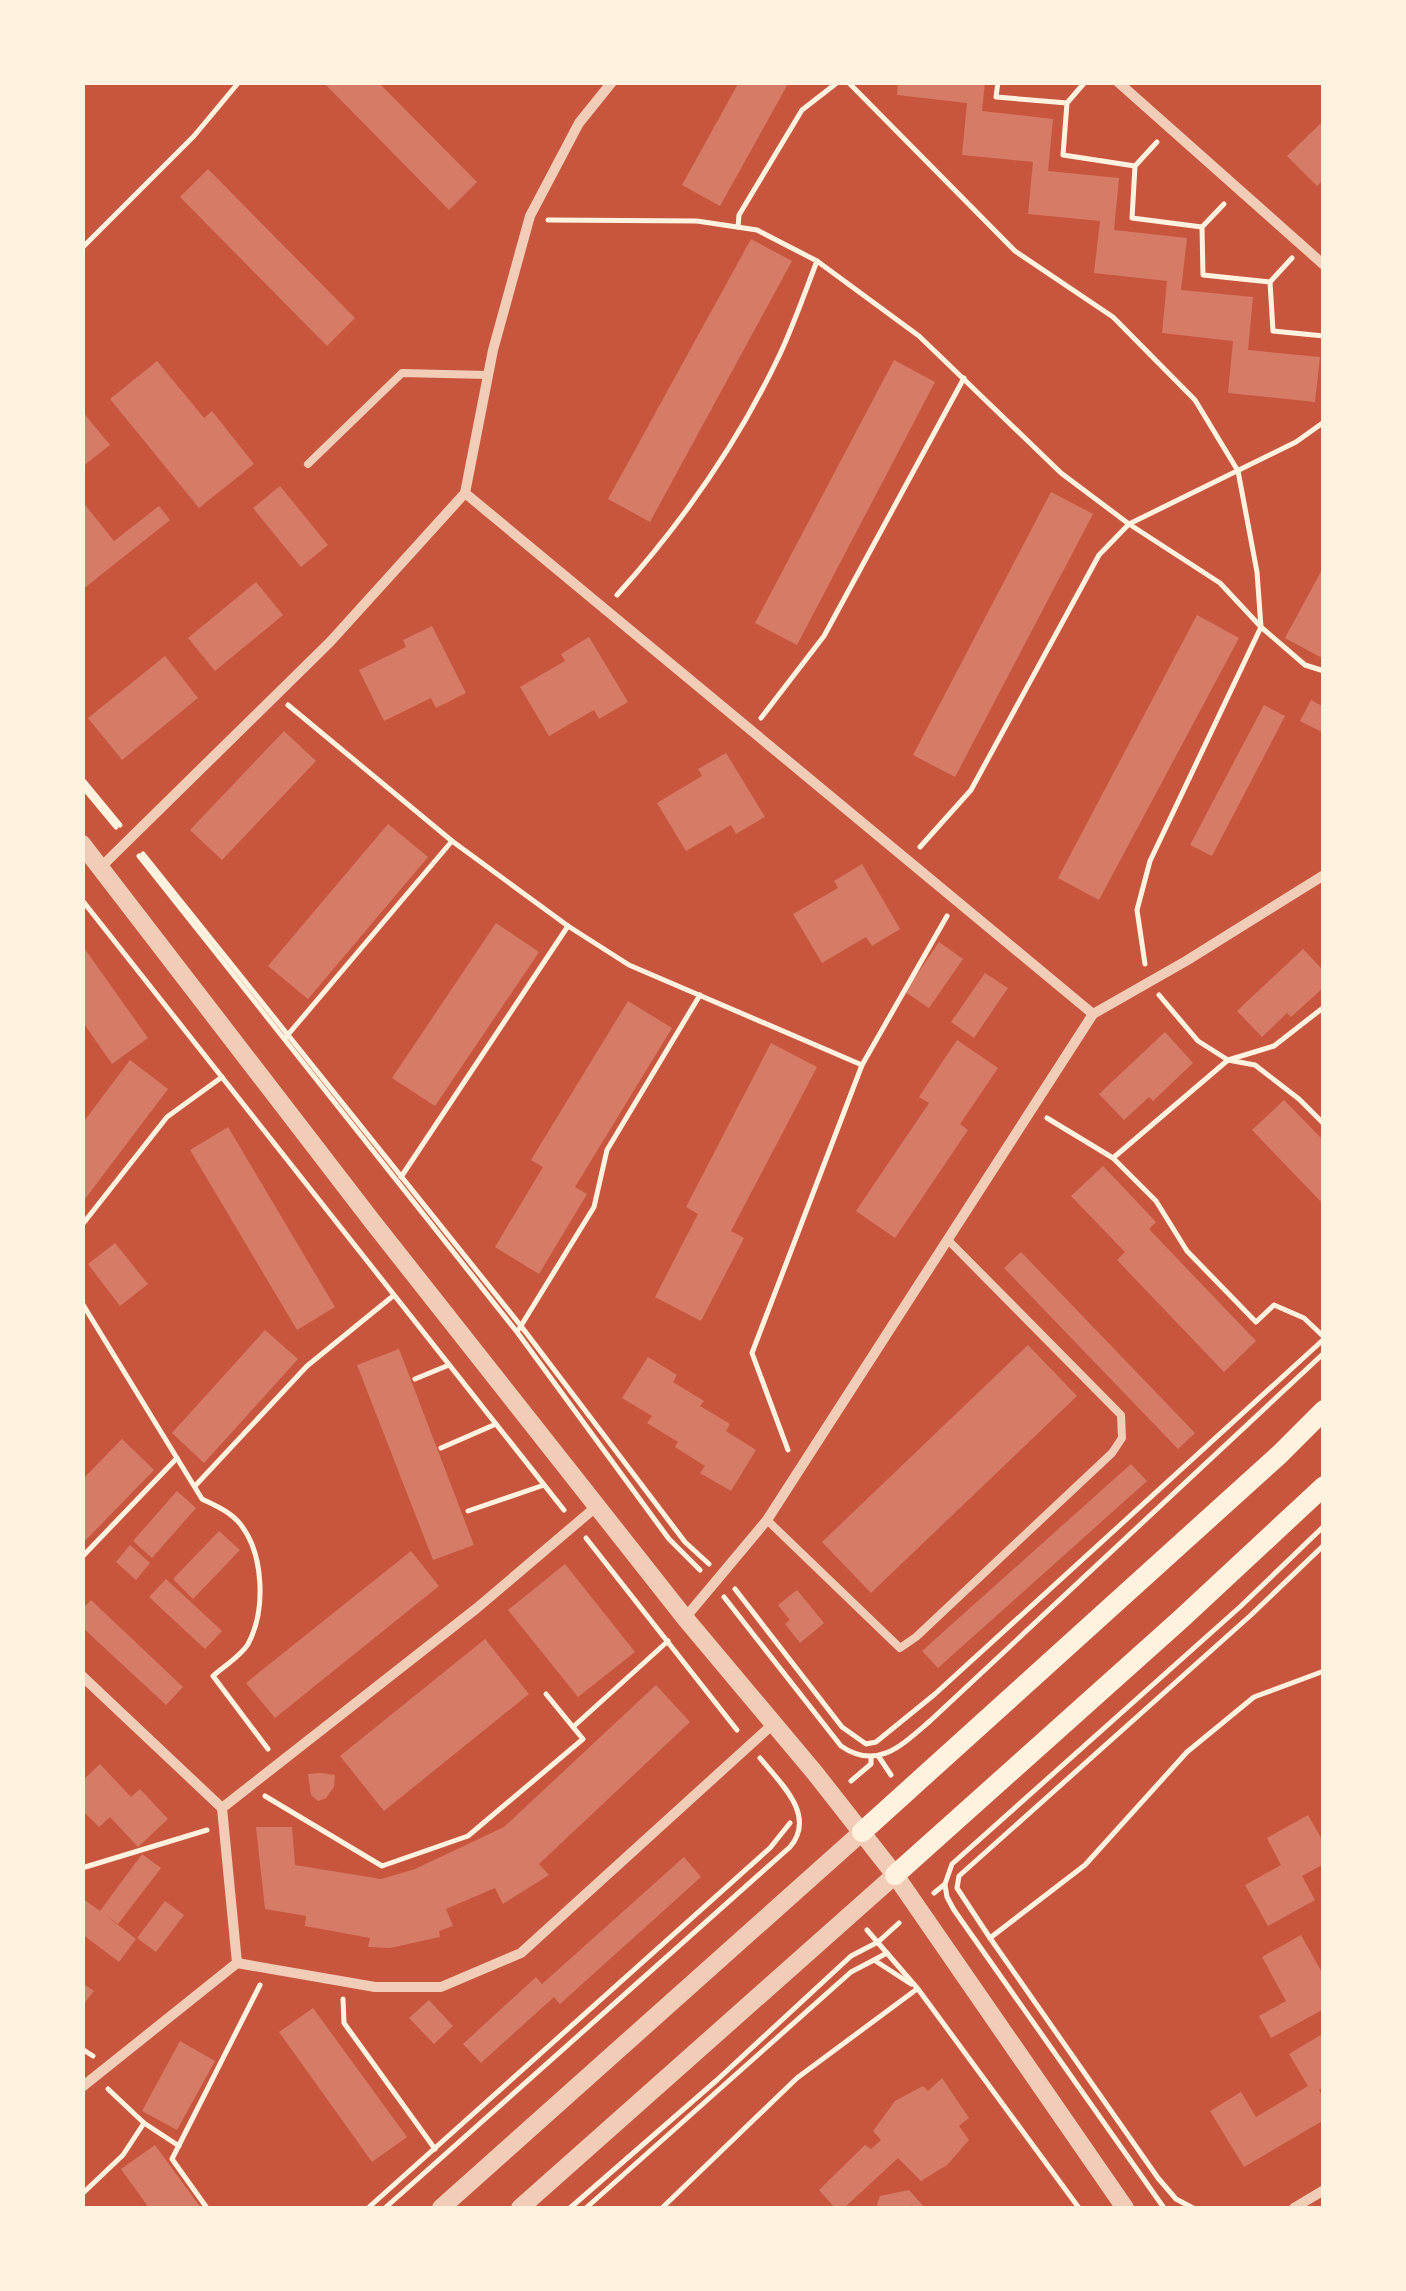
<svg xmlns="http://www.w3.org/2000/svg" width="1406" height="2291" font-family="Mulish,sans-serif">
  <rect width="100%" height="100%" fill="#c8553d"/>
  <!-- building -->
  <g fill="#d67c66">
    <polygon points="323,82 378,82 477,182 449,210"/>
    <polygon points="739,82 789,82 720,206 682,185"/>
    <polygon points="898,82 985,82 982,111 1053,119 1048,171 1119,178 1114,230 1187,238 1181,290 1253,297 1248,350 1320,357 1315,402 1228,393 1233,341 1162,333 1167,281 1094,273 1100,221 1028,214 1033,162 962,155 967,103 897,95"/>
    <polygon points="1324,120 1324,179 1317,186 1287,156"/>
    <polygon points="208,169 355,318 327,346 180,197"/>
    <polygon points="751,239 792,261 650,522 608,499"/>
    <polygon points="894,360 935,382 797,645 755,623"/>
    <polygon points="157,361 204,418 212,411 254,464 199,508 110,399"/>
    <polygon points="82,411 110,445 82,467"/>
    <polygon points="280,486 328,545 301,567 253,508"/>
    <polygon points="1051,492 1093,514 955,777 913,755"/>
    <polygon points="82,501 114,541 159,506 170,520 82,590"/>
    <polygon points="1324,566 1324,659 1285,638"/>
    <polygon points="256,582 283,615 215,671 188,638"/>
    <polygon points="1197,615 1239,638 1099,900 1058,878"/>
    <polygon points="432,626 466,693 436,708 431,698 384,721 359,670 406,647 403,640"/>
    <polygon points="589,637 628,702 599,719 594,710 549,736 520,687 565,661 561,654"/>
    <polygon points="165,656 198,698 122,760 88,718"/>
    <polygon points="1311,700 1324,707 1324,733 1300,721"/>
    <polygon points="1264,705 1285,716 1212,856 1190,845"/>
    <polygon points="284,731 316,761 222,860 190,830"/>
    <polygon points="726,753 765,817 736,834 731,825 686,851 657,803 702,776 698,769"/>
    <polygon points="388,824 428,857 308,999 268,966"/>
    <polygon points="862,864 900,929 872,946 866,937 822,963 793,914 838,888 834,881"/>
    <polygon points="496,923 539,952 435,1106 392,1078"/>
    <polygon points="939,942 963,959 929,1008 905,992"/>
    <polygon points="82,945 148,1038 112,1064 82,1021"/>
    <polygon points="1303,949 1324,971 1324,987 1291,1017 1287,1013 1262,1037 1237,1011"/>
    <polygon points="985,973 1008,988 974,1038 951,1022"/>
    <polygon points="628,1001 672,1028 575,1187 587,1194 539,1274 495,1247 543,1167 531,1160"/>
    <polygon points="1165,1032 1193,1063 1153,1101 1149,1097 1124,1120 1099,1094"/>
    <polygon points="957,1040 998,1068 960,1124 968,1130 895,1238 856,1211 929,1103 919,1097"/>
    <polygon points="771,1043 817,1067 731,1231 744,1238 701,1321 655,1297 698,1214 686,1207"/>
    <polygon points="130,1060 168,1089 82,1203 82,1124"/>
    <polygon points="1284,1100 1324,1141 1324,1205 1252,1130"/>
    <polygon points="228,1127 335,1307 297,1330 190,1150"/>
    <polygon points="1103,1166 1156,1222 1149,1229 1256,1341 1224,1372 1117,1260 1125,1252 1071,1196"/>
    <polygon points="115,1243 148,1284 120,1306 88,1264"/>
    <polygon points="1021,1252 1195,1433 1178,1449 1004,1268"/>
    <polygon points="265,1330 298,1359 204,1463 172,1433"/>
    <polygon points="1028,1345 1077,1396 871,1593 822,1542"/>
    <polygon points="399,1349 474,1545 433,1560 357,1365"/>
    <polygon points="648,1357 677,1375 673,1382 704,1401 700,1406 730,1424 726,1431 756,1450 731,1491 700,1473 705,1466 675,1447 678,1442 647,1423 652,1416 622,1398"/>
    <polygon points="122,1439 154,1470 82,1544 82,1480"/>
    <polygon points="1131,1464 1147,1481 938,1668 922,1651"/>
    <polygon points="177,1491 196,1508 152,1558 133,1541"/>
    <polygon points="219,1531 240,1550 193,1599 173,1579"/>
    <polygon points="130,1545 150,1563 136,1580 116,1562"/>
    <polygon points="411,1551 439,1586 275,1718 246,1683"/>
    <polygon points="565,1564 635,1652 578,1697 508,1610"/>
    <polygon points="166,1579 222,1631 205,1649 149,1597"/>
    <polygon points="797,1590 824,1623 800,1643 785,1624 790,1620 778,1605"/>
    <polygon points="91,1600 183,1687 166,1705 82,1627 82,1609"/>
    <polygon points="485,1639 529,1694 384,1811 340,1756"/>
    <polygon points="656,1685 690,1722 539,1864 549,1875 503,1904 495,1888 446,1909 453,1926 439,1931 440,1937 390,1948 368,1947 370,1938 305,1926 306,1916 265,1909 256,1827 292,1827 295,1865 381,1879 415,1869 504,1827"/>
    <polygon points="100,1764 131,1797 140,1789 168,1819 138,1847 110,1817 99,1827 82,1810 82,1781"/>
    <polygon points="321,1773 335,1775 334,1787 326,1798 318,1801 311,1795 308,1774"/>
    <polygon points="1308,1815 1324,1843 1324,1864 1302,1876 1315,1900 1268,1926 1245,1885 1281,1865 1267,1838"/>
    <polygon points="142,1854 161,1868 118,1924 104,1914 136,1939 119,1962 82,1934 82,1898 100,1911"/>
    <polygon points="684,1857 701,1877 560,2004 554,1997 481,2063 463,2044 536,1977 542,1984"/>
    <polygon points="165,1901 184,1915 156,1952 137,1938"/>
    <polygon points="1301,1935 1324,1976 1324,2009 1271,2038 1259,2016 1286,2001 1262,1957"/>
    <polygon points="82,1983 94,1991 82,2006"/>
    <polygon points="429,2000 453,2026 434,2044 409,2018"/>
    <polygon points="313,2008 407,2137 372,2162 279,2032"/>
    <polygon points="1324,2033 1324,2087 1319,2090 1324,2098 1324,2120 1244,2167 1210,2111 1241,2092 1256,2117 1308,2086 1289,2054"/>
    <polygon points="180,2041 215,2061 177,2130 142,2111"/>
    <polygon points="942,2078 969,2118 959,2126 969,2140 947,2165 921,2181 898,2158 844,2208 835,2208 819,2190 865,2145 871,2149 881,2140 873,2131 895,2101 923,2086 928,2091"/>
    <polygon points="155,2145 201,2208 149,2208 121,2169"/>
    <polygon points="909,2190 925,2208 914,2208 911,2205 909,2208 876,2208 880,2196"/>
  </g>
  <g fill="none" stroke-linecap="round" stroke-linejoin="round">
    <!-- path -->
    <g stroke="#fff3e0" stroke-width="5">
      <polyline points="848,82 1015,251 1113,317 1195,400 1238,471 1257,572 1261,627 1150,861 1137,910 1145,964"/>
      <polyline points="998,82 996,97 1067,103 1063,155 1135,166 1132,218 1202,227 1203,275 1270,282 1273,331 1324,336"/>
      <polyline points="1067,103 1085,82"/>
      <polyline points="1135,166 1157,142"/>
      <polyline points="548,220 697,221 757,230 817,261 919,336 1061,473 1129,524 1220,583 1261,627 1305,665 1324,671"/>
      <polyline points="738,227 739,215 802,110 838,82"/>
      <polyline points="1202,227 1224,204"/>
      <polyline points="82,248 194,136 239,82"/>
      <polyline points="1270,282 1292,258"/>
      <path d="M617,595C682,523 739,441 780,354C794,324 805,292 817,261"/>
      <polyline points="288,705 452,841 568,926 629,965 862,1065"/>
      <polyline points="761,718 824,636 964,378"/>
      <polyline points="82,779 120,825"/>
      <polyline points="82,786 116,827"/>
      <polyline points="920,847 971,790 1099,555 1129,524 1296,442 1324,422"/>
      <polyline points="143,854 521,1326 685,1542 709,1564"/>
      <polyline points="139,856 517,1332 669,1539 700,1570"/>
      <polyline points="82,900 564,1510"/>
      <polyline points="1159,995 1198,1041 1228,1060 1255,1065 1299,1099 1324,1124"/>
      <polyline points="286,1037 452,841"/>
      <polyline points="1047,1118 1113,1158 1156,1201 1187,1251 1256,1322 1274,1305 1304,1318 1324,1337"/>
      <polyline points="1113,1158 1228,1060 1274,1046 1324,1007"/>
      <polyline points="401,1177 568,926"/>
      <polyline points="82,1225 167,1117 222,1077"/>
      <path d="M82,1303L202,1499C216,1506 231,1512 241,1525C264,1555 266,1611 248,1644C241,1656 224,1666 213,1676L268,1749"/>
      <polyline points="519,1329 594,1207 607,1150 700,995"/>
      <polyline points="415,1379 449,1365"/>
      <polyline points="441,1448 496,1424"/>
      <polyline points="788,1450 752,1353 862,1065 947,916"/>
      <polyline points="195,1486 307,1366 393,1296"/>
      <polyline points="468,1511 544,1485"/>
      <polyline points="586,1538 737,1730"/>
      <polyline points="1324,1545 1251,1615 959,1876 957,1888 990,1938 1085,1865 1187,1752 1254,1697 1324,1671"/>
      <polyline points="82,1557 177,1458"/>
      <polyline points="735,1589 842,1727 866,1744 876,1742 935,1694 1324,1339"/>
      <path d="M724,1597L841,1746C877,1771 902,1745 930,1721L1324,1353"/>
      <polyline points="546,1694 573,1727"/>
      <polyline points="879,1757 891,1775"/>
      <polyline points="851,1781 871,1764 871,1758"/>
      <polyline points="265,1796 382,1866 468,1836 583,1739 573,1727 668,1641"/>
      <polyline points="82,1868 207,1830"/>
      <polyline points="945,1885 947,1897 954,1910 1164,2208"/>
      <polyline points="934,1893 945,1884 952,1864 1241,1606 1324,1526"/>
      <polyline points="867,1930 918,1989 1079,2208"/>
      <polyline points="990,1938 1158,2178 1176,2199 1193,2208"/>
      <polyline points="887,1953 874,1960 911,1984"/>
      <polyline points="343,1999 344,2023 435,2149"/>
      <polyline points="82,2049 93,2056"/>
      <polyline points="144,2123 179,2146"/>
      <polyline points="82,2194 123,2155 144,2123 108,2089"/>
      <polyline points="207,2208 172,2159 260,1985"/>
      <polyline points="368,2208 770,1848 790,1823"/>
      <path d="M385,2208L790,1847C817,1815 780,1783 760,1758"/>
      <polyline points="570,2208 717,2080 851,1956 878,1942 899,1923"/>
      <polyline points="586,2208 851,1972 874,1960"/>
      <polyline points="662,2208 797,2078 917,1989"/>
    </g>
    <!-- service -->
    <g stroke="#f1ccb7" stroke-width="8">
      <polyline points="308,464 402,373 488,375"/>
      <polyline points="767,1520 900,1648 916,1637 1112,1453 1122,1438 1121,1415 948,1240"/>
    </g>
    <!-- minor -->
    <g stroke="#f1ccb7" stroke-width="10">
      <polyline points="1118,82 1324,265"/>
      <polyline points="465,493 1093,1014"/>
      <polyline points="101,867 330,642 465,493 493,350 530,216 579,123 612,82"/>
      <polyline points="685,1618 767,1520 1093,1014 1186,961 1324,875"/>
      <polyline points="82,1676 222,1808"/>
      <polyline points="237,1963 375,1987 441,1987 521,1953 773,1724"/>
      <polyline points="82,2087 237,1963 222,1808 477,1608 597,1506"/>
      <polyline points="1294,2208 1324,2190"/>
    </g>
    <!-- tertiary -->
    <g stroke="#f1ccb7" stroke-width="18">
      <polyline points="82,844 372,1221 685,1618 815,1773 895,1875 1125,2208"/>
      <polyline points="441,2208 862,1832"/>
      <polyline points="520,2208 895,1875"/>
    </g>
    <!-- secondary -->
    <g stroke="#fff3e0" stroke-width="20">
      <polyline points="862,1832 1280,1454 1324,1410"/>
      <polyline points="895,1875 1181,1619 1324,1486"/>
    </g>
  </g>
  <!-- border -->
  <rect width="1406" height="2291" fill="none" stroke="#fff3e0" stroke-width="170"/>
</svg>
